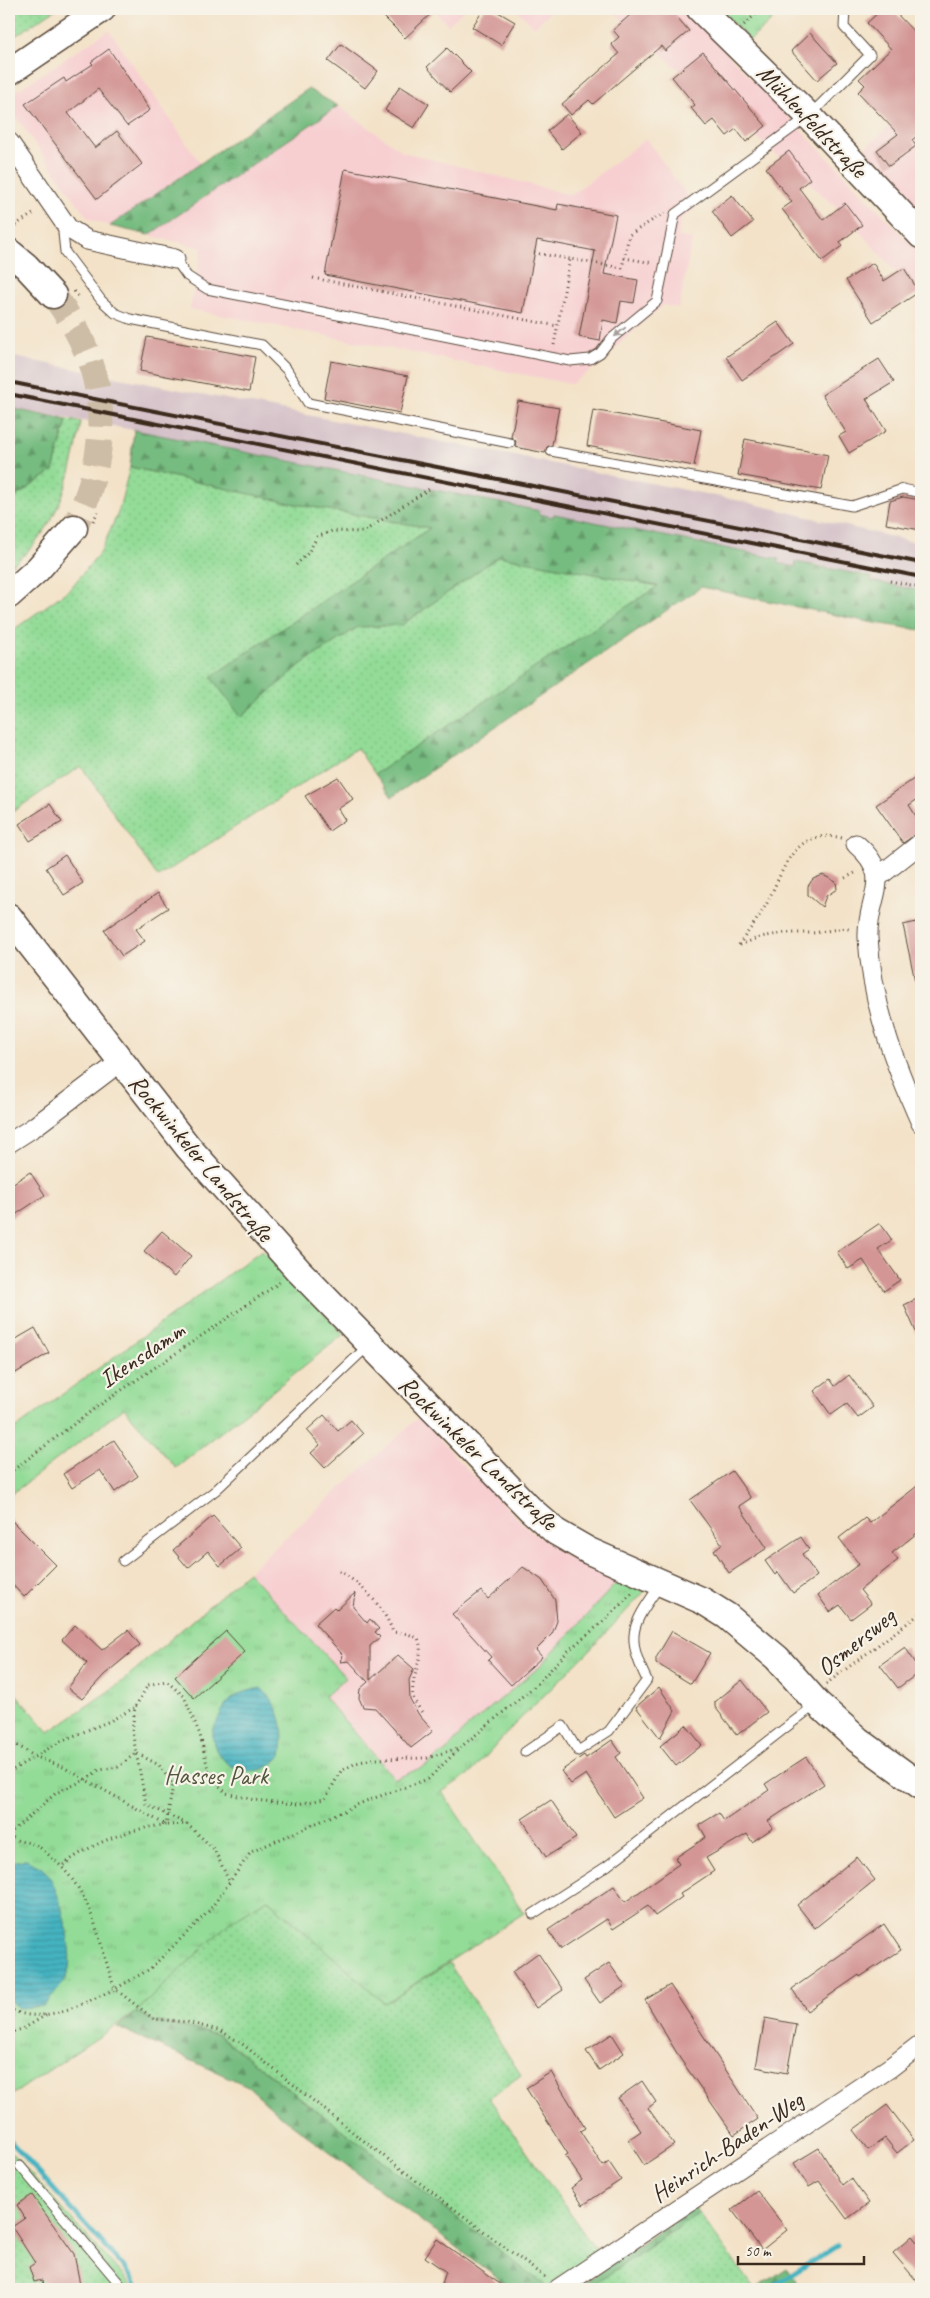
<svg xmlns="http://www.w3.org/2000/svg" width="930" height="2298" font-family="Caveat,sans-serif">
  <defs>
    <pattern id="grass-dots" width="8" height="8" patternUnits="userSpaceOnUse" patternTransform="scale(1.25)"><rect width="8" height="8" fill="#93dc97"/><path d="M2 2h.1M6 6h.1" fill="none" stroke="#80bd82" stroke-width="1.8" stroke-linecap="round"/></pattern>
    <pattern id="forest-firs" width="22" height="20" patternUnits="userSpaceOnUse" patternTransform="scale(1.25)"><rect width="22" height="20" fill="#76bc80"/><path d="M5 1l3.5 6h-7zM16 11l3.5 6h-7z" fill="#629968"/></pattern>
    <pattern id="park-tufts" width="24" height="20" patternUnits="userSpaceOnUse" patternTransform="scale(1.25)"><rect width="24" height="20" fill="#93dc97"/><path d="M3 7l-1-3M5 7V3M7 7l1-3M15 17l-1-3M17 17v-4M19 17l1-3" fill="none" stroke="#80bd82"/></pattern>
    <pattern id="water-rules" width="6" height="5" patternUnits="userSpaceOnUse" patternTransform="scale(1.25)"><rect width="6" height="5" fill="#45b3c1"/><path d="M0 2.5h6" fill="none" stroke="#3b929c"/></pattern>
  </defs>
  <rect width="100%" height="100%" fill="#f7f3e8"/>
  <filter id="ink" filterUnits="userSpaceOnUse"><feTurbulence type="fractalNoise" baseFrequency=".02" numOctaves="2"/><feDisplacementMap in="SourceGraphic" scale="10" xChannelSelector="R" yChannelSelector="G"/><feConvolveMatrix kernelMatrix="1 2 1 2 8 2 1 2 1" color-interpolation-filters="sRGB"/></filter>
  <filter id="wash" filterUnits="userSpaceOnUse"><feTurbulence type="fractalNoise" baseFrequency=".0096" numOctaves="4" result="noise"/><feDisplacementMap in="SourceGraphic" scale="20" xChannelSelector="R" yChannelSelector="G"/><feGaussianBlur stdDeviation="1.12" result="paint"/><feColorMatrix in="noise" values="0 0 0 0 0 0 0 0 0 0 0 0 0 0 0 0 0 1.4 0 .05"/><feComposite in="paint" operator="in"/></filter>
  <g filter="url(#wash)">
    <rect width="100%" height="100%" fill="#f3e2c8"/>
    <!-- built -->
    <g fill="#f7cfd1">
      <polygon points="433,9 465,9 448,25"/>
      <polygon points="516,9 553,9 534,27"/>
      <polygon points="610,9 684,9 921,254 921,300 843,213"/>
      <polygon points="109,30 200,163 110,226 88,218 9,107 9,96"/>
      <polygon points="338,106 403,152 571,195 646,139 696,208 681,219 678,236 692,239 679,308 663,305 620,343 602,363 571,384 190,309 202,248 149,235"/>
      <polygon points="912,107 921,118 921,216 860,152"/>
      <polygon points="420,1416 459,1461 533,1533 584,1566 618,1581 539,1667 464,1730 448,1749 427,1765 395,1779 324,1697 346,1678 248,1572"/>
    </g>
    <!-- railway -->
    <polygon fill="#d2bdc6" points="9,356 746,502 921,544 921,591 871,581 871,577 796,562 795,567 778,563 778,559 691,541 555,514 554,517 539,514 539,511 134,430 9,408"/>
    <!-- grass -->
    <g fill="url(#grass-dots)" stroke="#67835a">
      <polygon points="9,9 56,9 9,40"/>
      <path d="M67,420L81,422C72,476 57,534 9,567V501L53,471Z"/>
      <polygon points="130,467 290,503 430,528 211,677 241,717 300,665 358,627 402,625 499,556 658,586 375,774 357,748 158,877 81,766 9,814 9,633 70,589 101,551 118,513"/>
      <polygon points="267,1899 385,2003 449,1963 521,2075 489,2098 597,2252 547,2287 217,2034 154,2021 136,2012 229,1923"/>
      <polygon points="9,2150 135,2289 9,2289"/>
      <polygon points="699,2213 754,2289 587,2289"/>
    </g>
    <!-- forest -->
    <g fill="url(#forest-firs)" stroke="#58734f">
      <polygon points="308,89 338,106 149,235 110,226"/>
      <polygon points="9,408 67,420 53,471 9,501"/>
      <polygon points="134,430 540,511 539,514 553,517 554,514 779,559 778,563 795,567 796,562 872,577 871,581 921,591 921,630 869,622 701,587 392,797 375,774 658,586 499,556 402,625 358,627 300,665 241,717 211,677 430,528 290,503 130,467"/>
      <polygon points="136,2012 154,2021 217,2034 547,2287 545,2289 512,2289 281,2116 248,2086 117,2027"/>
      <polygon points="695,2207 699,2213 587,2289 575,2289"/>
      <polygon points="786,2268 802,2289 755,2289"/>
    </g>
    <!-- park -->
    <g fill="url(#park-tufts)" stroke="#67835a">
      <polygon points="720,9 784,9 750,40"/>
      <polygon points="262,1250 344,1334 176,1468 124,1408 9,1496 9,1433"/>
      <polygon points="248,1572 346,1678 324,1697 395,1779 427,1765 448,1749 464,1730 539,1667 618,1581 645,1591 586,1654 513,1726 473,1771 442,1792 524,1913 385,2003 267,1899 229,1923 136,2012 9,2097 9,1686 49,1732 119,1684"/>
    </g>
    <!-- water -->
    <g fill="url(#water-rules)" stroke="#406e70">
      <path d="M261,1688C281,1708 286,1727 281,1756C278,1759 274,1763 269,1766C245,1780 209,1761 213,1731C214,1726 218,1721 219,1717C228,1697 240,1692 261,1688Z"/>
      <path d="M26,1860C31,1863 38,1865 43,1869C59,1881 73,1948 69,1968C66,1983 53,1995 44,2006L19,2008L9,1999V1862Z"/>
    </g>
    <g fill="none" stroke-linecap="round" stroke-linejoin="round">
      <!-- stream -->
      <g stroke="#45b3c1" stroke-width="5">
        <polyline points="9,2140 122,2265 140,2289"/>
        <polyline points="769,2289 838,2245"/>
      </g>
    </g>
    <g id="blocks">
      <!-- building -->
      <g fill="#d39695">
        <polygon points="376,9 436,9 405,38"/>
        <polygon points="484,9 493,9 515,22 501,45 472,27"/>
        <polygon points="637,9 670,9 689,31 665,51 661,46 593,104 589,100 571,115 562,104 619,54 611,44 619,37 613,30"/>
        <polygon points="882,9 892,9 921,39 921,133 912,140 916,146 889,166 877,150 898,134 858,92 865,85 859,79 891,49 867,23"/>
        <polygon points="810,33 837,63 817,80 791,51"/>
        <polygon points="341,44 378,71 365,88 328,61"/>
        <polygon points="447,48 471,72 450,92 427,67"/>
        <polygon points="109,49 150,110 127,126 98,89 68,113 95,148 117,131 142,164 97,199 25,104 64,78 66,82 93,64 91,62"/>
        <polygon points="703,52 766,126 746,142 736,129 727,136 714,120 706,126 691,108 695,105 672,77"/>
        <polygon points="400,86 429,104 414,128 385,110"/>
        <polygon points="567,114 582,132 562,149 547,131"/>
        <polygon points="789,151 810,179 799,188 823,220 845,203 862,225 840,242 842,246 822,261 782,209 792,202 766,168"/>
        <polygon points="345,169 557,210 558,204 616,215 604,274 638,280 634,303 621,301 617,323 603,320 600,341 579,337 595,251 537,240 523,313 325,275"/>
        <polygon points="732,195 753,222 732,238 712,211"/>
        <polygon points="873,263 884,281 904,268 919,292 873,322 846,280"/>
        <polygon points="778,322 794,344 742,380 726,357"/>
        <polygon points="147,337 255,357 249,392 140,371"/>
        <polygon points="879,359 894,382 866,399 886,431 849,453 839,436 846,432 822,395"/>
        <polygon points="331,361 408,376 400,413 324,398"/>
        <polygon points="518,401 559,408 552,445 547,447 545,453 515,447 516,441 511,437"/>
        <polygon points="593,410 701,430 694,466 587,446"/>
        <polygon points="745,439 828,455 821,490 738,475"/>
        <polygon points="903,497 921,500 921,530 886,524 890,501"/>
        <polygon points="921,774 921,797 909,805 921,824 921,831 903,843 876,805"/>
        <polygon points="338,777 353,799 338,809 345,820 329,831 305,796"/>
        <polygon points="50,804 62,822 30,841 19,824"/>
        <polygon points="65,855 83,883 64,895 46,868"/>
        <polygon points="823,875 836,882 837,889 826,896 822,907 808,895 808,886 813,879"/>
        <polygon points="158,893 168,908 136,929 145,941 122,956 104,930"/>
        <polygon points="921,921 921,981 915,981 903,925"/>
        <polygon points="30,1172 45,1195 9,1219 9,1186"/>
        <polygon points="880,1223 892,1240 878,1249 900,1280 884,1291 863,1260 848,1269 837,1252"/>
        <polygon points="162,1231 191,1256 174,1277 144,1251"/>
        <polygon points="921,1297 921,1343 904,1305"/>
        <polygon points="35,1328 49,1353 9,1377 9,1343"/>
        <polygon points="849,1375 873,1407 858,1418 847,1404 831,1415 814,1391 830,1379 835,1386"/>
        <polygon points="324,1415 338,1431 351,1420 363,1434 325,1468 311,1453 320,1445 307,1430"/>
        <polygon points="114,1440 138,1476 115,1492 100,1470 72,1488 63,1474"/>
        <polygon points="732,1471 751,1498 739,1506 767,1548 729,1573 714,1550 722,1544 690,1500"/>
        <polygon points="921,1483 921,1530 892,1553 898,1560 860,1590 871,1604 851,1619 840,1605 830,1612 818,1595 859,1564 839,1538 865,1518 870,1523"/>
        <polygon points="213,1516 241,1548 220,1566 208,1551 188,1568 173,1550"/>
        <polygon points="9,1518 56,1565 24,1597 9,1581"/>
        <polygon points="801,1537 809,1549 802,1554 817,1576 793,1593 778,1572 775,1575 765,1561"/>
        <polygon points="523,1567 542,1580 555,1600 557,1621 552,1634 536,1650 542,1657 511,1685 488,1660 491,1657 452,1614 481,1591 488,1599"/>
        <polygon points="355,1593 353,1607 367,1623 370,1619 379,1629 375,1632 380,1637 370,1646 370,1680 398,1655 414,1669 409,1680 410,1699 419,1715 433,1731 411,1748 375,1708 363,1707 359,1698 360,1689 368,1682 349,1661 341,1662 343,1655 315,1624 334,1607 337,1610"/>
        <polygon points="75,1625 102,1650 128,1630 140,1645 104,1675 82,1699 68,1688 87,1663 62,1640"/>
        <polygon points="226,1631 245,1652 194,1698 175,1677"/>
        <polygon points="672,1631 710,1653 691,1684 656,1663 656,1658"/>
        <polygon points="905,1647 921,1671 898,1688 880,1665"/>
        <polygon points="742,1680 767,1712 737,1735 715,1707 715,1702"/>
        <polygon points="659,1687 675,1711 660,1738 636,1707"/>
        <polygon points="686,1725 702,1745 676,1766 660,1746"/>
        <polygon points="612,1740 621,1753 616,1757 643,1798 614,1817 586,1774 571,1784 561,1771 584,1755 586,1758"/>
        <polygon points="806,1757 824,1784 768,1821 773,1828 752,1842 747,1834 706,1858 714,1871 680,1894 682,1897 655,1916 648,1906 613,1929 607,1919 561,1949 548,1930 614,1886 625,1902 679,1864 675,1858 706,1837 699,1825 719,1813 724,1821 769,1790 765,1784"/>
        <polygon points="551,1800 576,1838 546,1857 522,1819"/>
        <polygon points="857,1857 875,1880 815,1928 797,1905"/>
        <polygon points="884,1924 901,1950 860,1977 859,1975 807,2011 792,1989"/>
        <polygon points="538,1953 563,1990 536,2008 512,1972"/>
        <polygon points="609,1963 625,1986 600,2003 584,1980"/>
        <polygon points="670,1985 758,2119 734,2135 681,2060 645,2000"/>
        <polygon points="765,2018 796,2024 787,2073 756,2067"/>
        <polygon points="612,2034 624,2053 599,2070 586,2051"/>
        <polygon points="551,2072 585,2128 580,2131 603,2166 609,2162 621,2180 583,2205 571,2188 582,2180 565,2156 568,2154 526,2088"/>
        <polygon points="642,2081 656,2102 648,2108 674,2145 644,2165 628,2140 641,2131 618,2098"/>
        <polygon points="887,2105 914,2140 897,2153 885,2138 868,2150 853,2130"/>
        <polygon points="819,2148 842,2185 851,2178 869,2203 847,2219 819,2181 809,2187 794,2163"/>
        <polygon points="757,2191 787,2230 762,2250 732,2210"/>
        <polygon points="32,2195 74,2254 81,2289 44,2289 42,2280 34,2282 29,2267 35,2263 12,2227 25,2218 17,2205"/>
        <polygon points="912,2236 921,2247 921,2286 893,2253"/>
        <polygon points="437,2239 507,2289 440,2289 446,2272 425,2257"/>
      </g>
    </g>
  </g>
  <g filter="url(#ink)">
    <use href="#blocks" fill-opacity="0" stroke="#574638" stroke-width="1"/>
    <g fill="none" stroke-linecap="round" stroke-linejoin="round">
      <!-- secondary-tunnel -->
      <path stroke="#cebda6" stroke-width="26" stroke-dasharray="26 13" stroke-linecap="butt" d="M53,295C111,369 113,446 74,528"/>
      <defs>
        <g id="lane">
          <polyline points="68,228 63,233 65,252 101,300 115,313 130,319 262,345 287,370 308,403 510,443"/>
          <polyline points="175,259 187,276 207,289 570,361 590,359 600,353 611,339 657,301 675,214 809,116 870,55 844,27 845,9"/>
          <polyline points="551,451 852,506 903,489 921,493"/>
          <polyline points="123,1561 216,1490 369,1345"/>
          <path d="M525,1752L563,1726L578,1751L609,1731L647,1680C624,1634 633,1624 660,1585"/>
          <polyline points="533,1914 607,1866 815,1705"/>
          <polyline points="20,2166 124,2289"/>
        </g>
        <g id="street">
          <polyline points="9,142 68,228 87,240 175,259"/>
          <path d="M856,844C896,878 866,897 868,938C872,1004 894,1063 921,1123"/>
          <polyline points="878,877 921,843"/>
          <polyline points="9,1143 34,1127 120,1062"/>
          <polyline points="558,2289 891,2067 921,2044"/>
        </g>
        <g id="secondary">
          <polyline points="700,9 809,116 921,235"/>
          <polyline points="9,72 102,9"/>
          <polyline points="9,252 26,266 53,295"/>
          <polyline points="9,595 38,569 74,528"/>
          <polyline points="9,917 188,1147 298,1270 530,1509 556,1532 589,1551 703,1601 727,1616 777,1658 817,1703 858,1740 921,1786"/>
        </g>
      </defs>
      <!-- lane casing -->
      <use href="#lane" stroke="#574638" stroke-width="11"/>
      <!-- street casing -->
      <use href="#street" stroke="#574638" stroke-width="21"/>
      <!-- secondary casing -->
      <use href="#secondary" stroke="#574638" stroke-width="29"/>
      <!-- path -->
      <g stroke="#574638" stroke-width="3" stroke-dasharray="1 4" stroke-linecap="butt">
        <polyline points="744,25 761,9"/>
        <polyline points="9,227 16,232"/>
        <polyline points="11,228 36,212"/>
        <polyline points="534,253 570,259"/>
        <polyline points="624,258 653,263"/>
        <polyline points="313,278 557,326"/>
        <polyline points="74,291 80,299"/>
        <polyline points="554,345 570,259 622,268 629,235 664,213"/>
        <polyline points="93,521 98,512"/>
        <polyline points="296,565 308,553 317,537 332,531 363,532 429,489"/>
        <polyline points="890,581 921,587"/>
        <polyline points="845,878 857,872"/>
        <path d="M739,945C748,931 759,918 767,903C784,869 794,827 842,838"/>
        <polyline points="740,945 760,937 785,933 813,933 845,928 851,930"/>
        <polyline points="9,1473 94,1409 282,1281"/>
        <path d="M339,1571C362,1584 384,1607 393,1632L408,1634L418,1638C426,1657 410,1676 413,1696C414,1702 420,1709 423,1714"/>
        <polyline points="826,1684 921,1613"/>
        <polyline points="9,1740 34,1756 63,1767 166,1825 187,1824 146,1804 132,1731 135,1707 148,1685 166,1681 184,1696 200,1735 209,1773 226,1793 254,1800 296,1804 325,1799 341,1771 356,1763 372,1759 427,1758 458,1748"/>
        <polyline points="9,1772 61,1741 110,1721 134,1708"/>
        <polyline points="187,1824 214,1849 229,1881"/>
        <path d="M9,1834C17,1844 26,1840 36,1845C41,1848 47,1853 51,1857C95,1894 97,1939 115,1989L150,1969L209,1911L251,1852L366,1801L428,1779L461,1747L536,1685L570,1649L605,1620L633,1592"/>
        <path d="M9,1834L56,1793L85,1780L99,1770L118,1767L136,1753L159,1765L173,1785L166,1825C132,1827 87,1845 61,1867"/>
        <path d="M9,2008C40,2028 86,2002 115,1989L154,2019L187,2022L221,2031L241,2043L360,2138L547,2279"/>
        <polyline points="9,2032 23,2029 46,2015"/>
      </g>
      <!-- lane -->
      <use href="#lane" stroke="#fff" stroke-width="9"/>
      <!-- street -->
      <use href="#street" stroke="#fff" stroke-width="19"/>
      <!-- secondary -->
      <use href="#secondary" stroke="#fff" stroke-width="26"/>
      <!-- rail -->
      <g stroke="#3b2a1e" stroke-width="4">
        <polyline points="9,382 921,563"/>
        <polyline points="9,394 921,577"/>
      </g>
    </g>
    <!-- one-way arrows -->
    <defs><path id="oneway-solid" d="M-6-.8H1V-3.2L6.5 0L1 3.2V.8H-6Z" transform="scale(1.25)"/></defs>
    <use fill="#a79f9a" href="#oneway-solid" transform="translate(620 332) rotate(140)"/>
  </g>
  <g text-anchor="middle" dominant-baseline="central" stroke-width="4.5" stroke-linejoin="round" paint-order="stroke">
    <!-- street labels -->
    <g font-size="25" fill="#3b2a1e" stroke="#f7f3e8">
      <text transform="translate(812 121) rotate(46)">Mühlenfeldstraße</text>
      <text transform="translate(201 1158) rotate(50)">Rockwinkeler Landstraße</text>
      <text transform="translate(142 1355) rotate(-34)">Ikensdamm</text>
      <text transform="translate(478 1453) rotate(44)">Rockwinkeler Landstraße</text>
      <text transform="translate(856 1642) rotate(-39)">Osmersweg</text>
      <text transform="translate(727 2147) rotate(-34)">Heinrich-Baden-Weg</text>
    </g>
    <!-- park labels -->
    <g font-size="25" fill="#51563c" stroke="#f7f3e8">
      <text x="216" y="1776">Hasses Park</text>
    </g>
  </g>
  <!-- margin -->
  <rect width="930" height="2298" fill="none" stroke="#f7f3e8" stroke-width="30"/>
  <!-- scale -->
  <path d="M738 2256v8h126v-8" fill="none" stroke="#3b2a1e" stroke-width="2.5"/>
  <text x="745" y="2256" font-size="15" fill="#3b2a1e" stroke="#f7f3e8" stroke-width="4" paint-order="stroke">50 m</text>
</svg>
